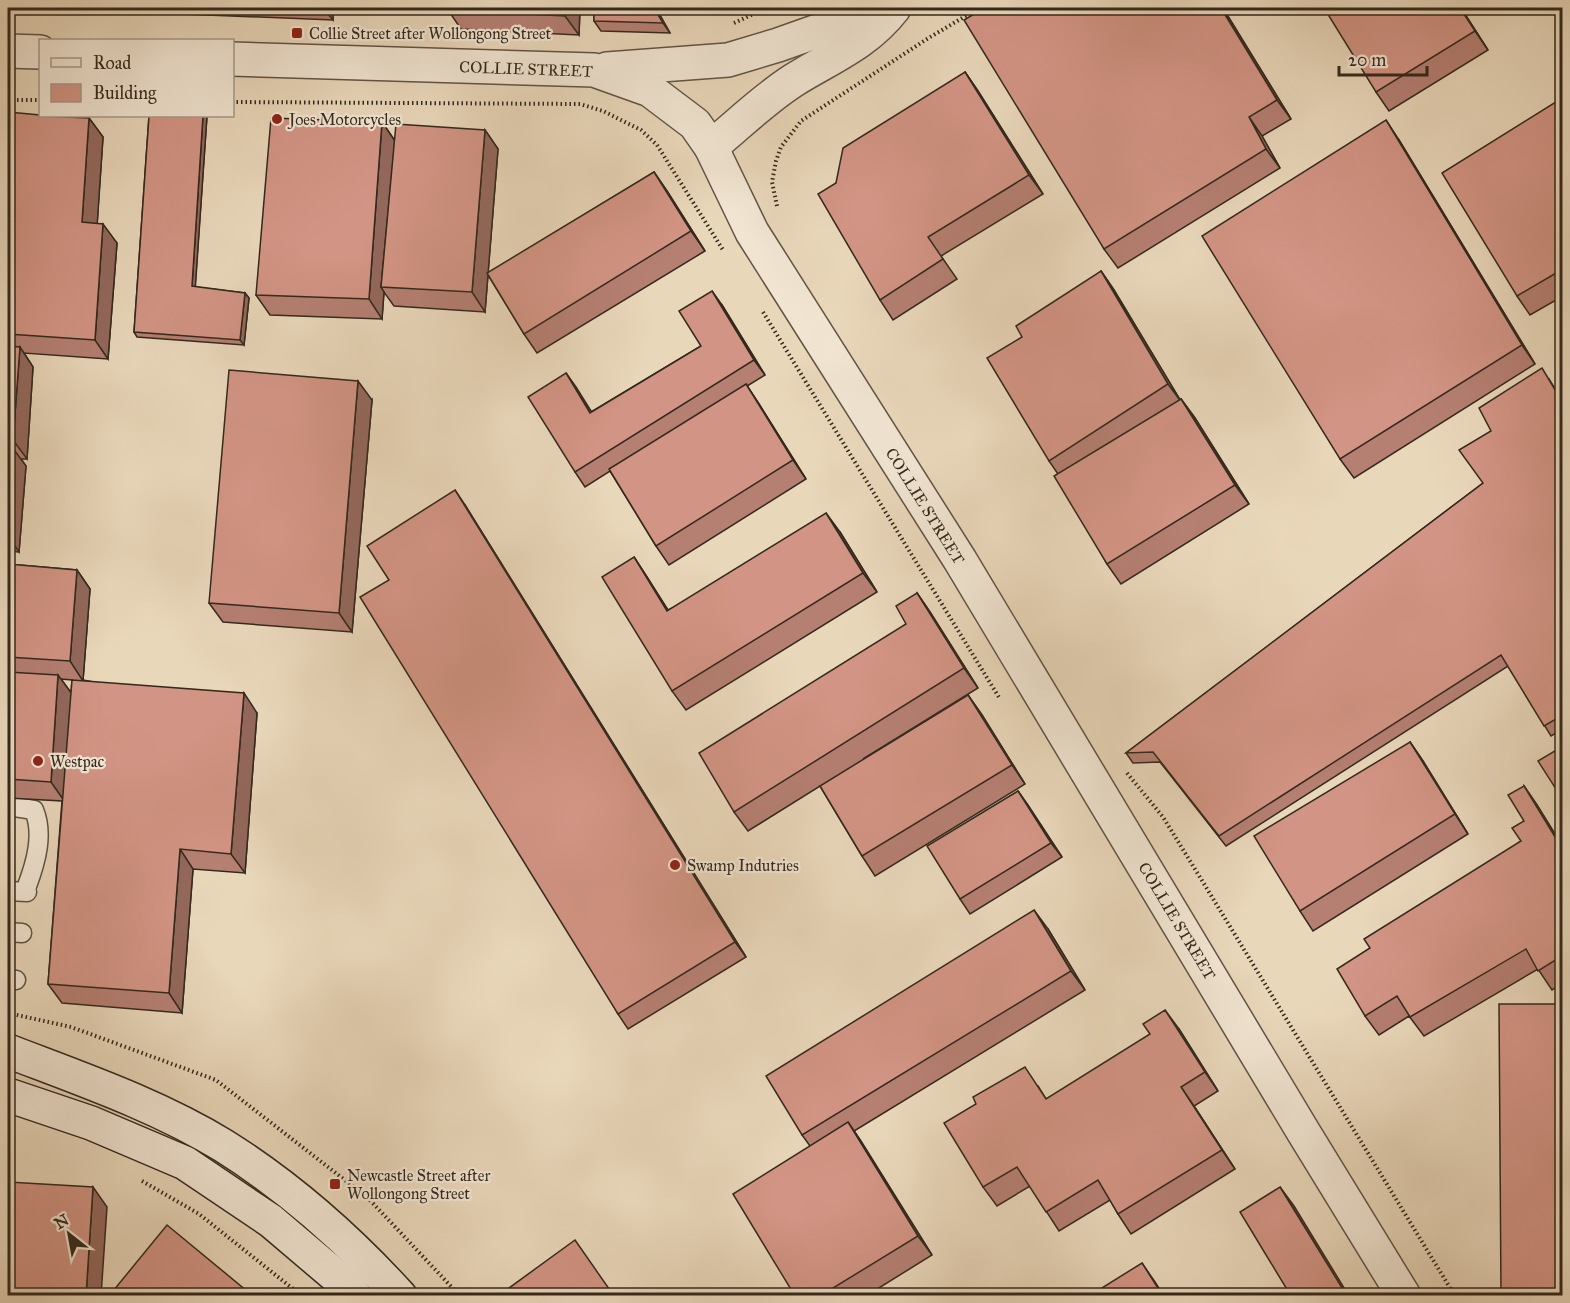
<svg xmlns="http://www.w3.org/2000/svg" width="1570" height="1303" font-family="'IM FELL Great Primer',serif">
  <rect width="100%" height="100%" fill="#e9d7ba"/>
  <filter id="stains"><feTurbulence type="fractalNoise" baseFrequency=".00333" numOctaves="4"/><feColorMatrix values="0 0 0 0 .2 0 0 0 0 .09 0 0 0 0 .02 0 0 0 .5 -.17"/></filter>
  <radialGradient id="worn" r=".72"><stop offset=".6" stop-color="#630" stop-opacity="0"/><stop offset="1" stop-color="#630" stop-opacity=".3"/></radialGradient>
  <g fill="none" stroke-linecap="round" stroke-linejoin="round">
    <defs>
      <g id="lane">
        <path d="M8,806L34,810C44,834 36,862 27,886"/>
        <polyline points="8,891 27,892"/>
        <polyline points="8,932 22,933"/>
        <polyline points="8,979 16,980"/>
      </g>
      <g id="street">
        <polyline points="8,51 40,52"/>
        <polyline points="232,59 594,70 650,90 695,124 711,147 752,232 960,560 1304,1133 1404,1296"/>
        <polyline points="607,69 728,60 778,45 826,28 863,8"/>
        <path d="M711,147C738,125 764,99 794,80C831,57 866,44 894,8"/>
      </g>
      <g id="secondary">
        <path d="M8,1051C81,1079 157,1105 224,1146C289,1187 348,1239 400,1296"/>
        <polyline points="8,1095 91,1123 185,1163 271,1221 344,1283 355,1296"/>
      </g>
    </defs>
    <!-- lane casing -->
    <use href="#lane" stroke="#605444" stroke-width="21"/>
    <!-- street casing -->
    <use href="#street" stroke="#605444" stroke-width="36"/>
    <!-- secondary casing -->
    <use href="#secondary" stroke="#33291c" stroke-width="36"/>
    <!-- path -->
    <g stroke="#33291c" stroke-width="4" stroke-dasharray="1.5 3" stroke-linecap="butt">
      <polyline points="734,23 766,8"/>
      <polyline points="8,100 40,100"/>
      <polyline points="232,102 580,104 603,111 641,130 657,145 723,250"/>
      <polyline points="777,206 772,182 776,161 781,147 801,121 927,39 979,8"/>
      <polyline points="763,312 1000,699"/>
      <polyline points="1127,773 1163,817 1198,874 1455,1296"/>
      <polyline points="8,1013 71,1027 216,1080 368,1198 460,1296"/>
      <polyline points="142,1181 199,1214 302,1296"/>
    </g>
    <!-- lane -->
    <use href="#lane" stroke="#f1e5d2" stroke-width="18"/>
    <!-- street -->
    <use href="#street" stroke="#f1e5d2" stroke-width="33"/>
    <!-- secondary -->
    <use href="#secondary" stroke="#f1e5d2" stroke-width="33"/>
  </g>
  <!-- wall -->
  <g fill="#b57f72" stroke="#33291c" stroke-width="1.5" fill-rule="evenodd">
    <polygon points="56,8 333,8 333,20 57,9"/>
    <polygon points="448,8 580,8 579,35 461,29 448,10"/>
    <polygon points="594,8 656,8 670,33 601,31 594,21"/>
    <polygon points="984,8 1223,8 1291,119 1262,136 1280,168 1118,268 1104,249"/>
    <polygon points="1461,8 1488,50 1389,111 1376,92"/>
    <polygon points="1541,8 1554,8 1545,13"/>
    <polygon points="965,72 978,91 1043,194 941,256 957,279 893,320 880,300 836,183"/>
    <polygon points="1563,105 1563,296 1530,315 1517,296"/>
    <polygon points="149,116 207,116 195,287 245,293 249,298 244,345 137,337 134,332"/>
    <polygon points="89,118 103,137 97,224 117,243 108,359 24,353 33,367 27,459 21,459 26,466 19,552 8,551 8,124"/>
    <polygon points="382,122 395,141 485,130 498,149 488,273 654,172 667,191 705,251 537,353 524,334 488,275 485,312 394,306 384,292 382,319 270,315 256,295"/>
    <polygon points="1399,140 1535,364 1354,478 1340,459"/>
    <polygon points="1101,271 1114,290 1180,400 1181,399 1195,418 1249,504 1121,584 1107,564 1058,474 1049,461 1022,337"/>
    <polygon points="722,305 765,375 747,386 759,404 806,479 669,565 656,546 610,471 585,487 575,472 566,373 591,412 701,346"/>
    <polygon points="1549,379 1563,402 1563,729 1551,736 1508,666 1226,846 1160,762 1133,763 1126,753 1483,483 1491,431"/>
    <polygon points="372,400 352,632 223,622 209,603"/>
    <polygon points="465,505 746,957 628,1029 618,1014 389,580"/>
    <polygon points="840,532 877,592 686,710 672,691 634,557 647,577 668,610"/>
    <path d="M8,564L77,570L90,589L83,680L257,713L245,873L193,869L182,1013L62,1003L48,984L62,801L8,798ZM61,679L72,680L71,693Z"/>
    <polygon points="917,593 930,612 978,688 863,759 968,695 982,715 1025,784 875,876 862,856 820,786 748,831 734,812 906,624"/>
    <polygon points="1410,742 1423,761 1468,834 1313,931 1300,911"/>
    <polygon points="1524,786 1537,805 1563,847 1563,983 1552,990 1538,969 1424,1036 1409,1016 1379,1035 1365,1016 1370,948 1521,841 1524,821"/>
    <polygon points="1018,791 1062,857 970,914 960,899"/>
    <polygon points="1048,929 1085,990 854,1131 932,1255 866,1296 795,1296 810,1146 802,1135"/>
    <polygon points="1179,1029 1218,1091 1194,1106 1235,1169 1131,1234 1118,1214 1110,1200 1059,1231 1030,1186 997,1206 983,1187 976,1104 1038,1086 1046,1099"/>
  </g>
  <!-- shaded-wall -->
  <g fill="#93685c" stroke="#33291c" stroke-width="1.5">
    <polygon points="323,8 333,8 333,20"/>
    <polygon points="566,8 580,8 579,35 565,16"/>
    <polygon points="654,8 656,8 670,33 663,23"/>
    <polygon points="1221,8 1223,8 1291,119 1277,100"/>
    <polygon points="1460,8 1461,8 1488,50 1475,31"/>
    <polygon points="965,72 978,91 1043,194 1029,175"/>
    <polygon points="203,116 207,116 195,292 192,286"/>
    <polygon points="1249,117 1262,136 1280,168 1266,149"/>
    <polygon points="89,118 103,137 96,242 82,222"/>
    <polygon points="1386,120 1399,140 1535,364 1522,345"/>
    <polygon points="382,122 395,141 381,287 384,292 382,319 369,299"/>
    <polygon points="485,130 498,149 485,312 472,292"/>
    <polygon points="654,172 667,191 705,251 691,231"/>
    <polygon points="103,224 117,243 108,359 95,340"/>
    <polygon points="1101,271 1114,290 1182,403 1168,384"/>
    <polygon points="712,291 722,305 765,375 754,360"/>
    <polygon points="245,293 249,298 244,345 240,340"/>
    <polygon points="20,347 33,367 27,459 13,440"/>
    <polygon points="566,373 576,387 601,427 590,413"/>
    <polygon points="358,381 372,400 352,632 339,613"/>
    <polygon points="746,384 759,404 806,479 793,460"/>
    <polygon points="1181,399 1195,418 1249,504 1235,485"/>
    <polygon points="12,447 26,466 19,552 8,536 8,504"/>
    <polygon points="455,490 465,505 746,957 735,942"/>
    <polygon points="826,513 840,532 877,592 863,573"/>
    <polygon points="634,557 647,577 680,630 667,611"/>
    <polygon points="77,570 90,589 83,681 70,661"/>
    <polygon points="917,593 930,612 978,688 964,668"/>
    <polygon points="58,675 72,694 65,802 51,782"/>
    <polygon points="244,693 257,713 245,873 231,854"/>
    <polygon points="968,695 982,715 1025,784 1012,765"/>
    <polygon points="1410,742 1423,761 1468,834 1455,814"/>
    <polygon points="1524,786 1537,805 1563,847 1563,850"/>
    <polygon points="1018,791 1028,805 1062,857 1051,843"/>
    <polygon points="8,806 11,810 8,859"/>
    <polygon points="180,849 193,869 182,1013 169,993"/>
    <polygon points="1034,910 1048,929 1085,990 1071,971"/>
    <polygon points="1165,1010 1179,1029 1218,1091 1205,1072"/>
    <polygon points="1181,1087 1194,1106 1235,1169 1222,1150"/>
    <polygon points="848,1122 861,1141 932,1255 918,1236"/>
    <polygon points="93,1187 107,1207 101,1296 86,1296"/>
    <polygon points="1280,1187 1294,1206 1349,1296 1347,1296"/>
    <polygon points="1142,1263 1155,1282 1164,1296 1163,1296"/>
  </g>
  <!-- building -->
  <g fill="#d29484" stroke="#33291c" stroke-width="1.5">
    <polygon points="448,8 566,8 565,16 448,10"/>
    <polygon points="594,8 654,8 663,23 594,21"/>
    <polygon points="984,8 1221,8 1277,100 1249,117 1266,149 1104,249 964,20"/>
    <polygon points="1324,8 1460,8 1475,31 1376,92"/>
    <polygon points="965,72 1029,175 928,237 943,259 880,300 818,194 836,183 843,148"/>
    <polygon points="1559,100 1563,106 1563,269 1517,296 1442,173"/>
    <polygon points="8,112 40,115 40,116 89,118 82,222 103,224 95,340 8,334"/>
    <polygon points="149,116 203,116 192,286 245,293 240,340 134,332"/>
    <polygon points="271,118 382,122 369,299 256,295"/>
    <polygon points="1386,120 1522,345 1340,459 1202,236"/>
    <polygon points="396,124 485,130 472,292 381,287"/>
    <polygon points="654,172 691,231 524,334 487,273"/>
    <polygon points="1101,271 1168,384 1049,461 987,358 1022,337 1016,326"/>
    <polygon points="712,291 754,360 575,472 528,397 566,373 590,413 701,346 679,311"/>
    <polygon points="8,346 20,347 13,440 8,440"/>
    <polygon points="1542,368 1563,403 1563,715 1544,726 1501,655 1219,836 1153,752 1126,753 1483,483 1459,450 1491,431 1479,408"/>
    <polygon points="229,370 358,381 339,613 209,603"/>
    <polygon points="746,384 793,460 656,546 609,469"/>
    <polygon points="1181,399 1235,485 1107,564 1054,476"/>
    <polygon points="8,446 12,447 8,504"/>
    <polygon points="455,490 735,942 618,1014 360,597 389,580 367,546"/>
    <polygon points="826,513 863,573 672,691 602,577 634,557 667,611"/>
    <polygon points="8,564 77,570 70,661 8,657"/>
    <polygon points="917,593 964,668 734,812 699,753 906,624 896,606"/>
    <polygon points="8,672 58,675 51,782 8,779"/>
    <polygon points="72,680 244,693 231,854 180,849 169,993 48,984"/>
    <polygon points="968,695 1012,765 862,856 820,786"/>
    <polygon points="1410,742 1455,814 1300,911 1254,836"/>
    <polygon points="1563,746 1563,800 1538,761"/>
    <polygon points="1524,786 1563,850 1563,968 1557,959 1538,971 1526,949 1410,1017 1397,996 1365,1016 1337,969 1370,948 1364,939 1521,841 1512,828 1524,821 1508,795"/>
    <polygon points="1018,791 1051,843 960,899 927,846"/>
    <polygon points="1034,910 1071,971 802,1135 766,1076"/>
    <polygon points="1499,1004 1563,1004 1563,1296 1501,1296"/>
    <polygon points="1165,1010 1205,1072 1181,1087 1222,1150 1118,1214 1098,1180 1046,1212 1017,1167 983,1187 944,1123 976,1104 973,1097 1025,1067 1046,1099 1150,1034 1143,1024"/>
    <polygon points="848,1122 918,1236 820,1296 795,1296 733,1194"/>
    <polygon points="8,1182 93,1187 86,1296 8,1296"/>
    <polygon points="1280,1187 1347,1296 1291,1296 1240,1212"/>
    <polygon points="167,1225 253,1296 109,1296"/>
    <polygon points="575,1240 614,1296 498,1296"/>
    <polygon points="1142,1263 1163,1296 1089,1296"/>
  </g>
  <!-- markers -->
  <g fill="#8f2418" stroke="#f1e5d2" stroke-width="2">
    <rect x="291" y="27" width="12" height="12" rx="3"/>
    <circle cx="277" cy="119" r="6"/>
    <circle cx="38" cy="761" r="6"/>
    <circle cx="675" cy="865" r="6"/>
    <rect x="329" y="1178" width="12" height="12" rx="3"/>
  </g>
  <g text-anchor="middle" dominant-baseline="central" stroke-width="4.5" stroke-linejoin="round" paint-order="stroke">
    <!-- poi labels -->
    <g font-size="16" fill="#33291c" stroke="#f1e5d2" text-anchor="start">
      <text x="309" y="33">Collie Street after Wollongong Street</text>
      <text x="289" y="119">Joes Motorcycles</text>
      <text x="50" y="761">Westpac</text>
      <text x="687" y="865">Swamp Indutries</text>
      <text x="347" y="1175">Newcastle Street after<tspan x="347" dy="18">Wollongong Street</tspan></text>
    </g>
    <!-- street labels -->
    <g font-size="16" fill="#33291c" stroke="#f1e5d2">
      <text transform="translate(526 69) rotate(2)">COLLIE STREET</text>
      <text transform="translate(925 506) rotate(58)">COLLIE STREET</text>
      <text transform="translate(1177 921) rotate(59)">COLLIE STREET</text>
    </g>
  </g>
  <!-- margin -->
  <rect width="1570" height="1303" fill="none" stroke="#e9d7ba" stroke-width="30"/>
  <rect x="9" y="9" width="1552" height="1285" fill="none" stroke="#33291c" stroke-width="3"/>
  <rect x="15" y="15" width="1540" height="1273" fill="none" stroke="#33291c" stroke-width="1.5"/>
  <!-- legend -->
  <rect x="39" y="39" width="195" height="78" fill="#f1e5d2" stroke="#a59a89" stroke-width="1.5"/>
  <rect x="51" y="58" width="30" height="9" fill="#f1e5d2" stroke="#a59a89" stroke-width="1.5"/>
  <text x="93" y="69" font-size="18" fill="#33291c">Road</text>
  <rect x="51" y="84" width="30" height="18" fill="#d29484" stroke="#a59a89" stroke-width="1.5"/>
  <text x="93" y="99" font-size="18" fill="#33291c">Building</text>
  <!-- north arrow -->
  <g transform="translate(69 1234) rotate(329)" stroke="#f1e5d2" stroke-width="4.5" paint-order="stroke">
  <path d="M0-4.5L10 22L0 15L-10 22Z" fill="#33291c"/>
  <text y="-9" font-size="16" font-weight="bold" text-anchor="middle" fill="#33291c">N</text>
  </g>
  <!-- scale -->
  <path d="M1339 66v9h88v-9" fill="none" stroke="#33291c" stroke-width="3"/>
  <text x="1348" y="66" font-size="18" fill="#33291c" stroke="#f1e5d2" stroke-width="4.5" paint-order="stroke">20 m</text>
  <rect width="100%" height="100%" filter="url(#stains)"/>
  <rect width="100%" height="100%" fill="url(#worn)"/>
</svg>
